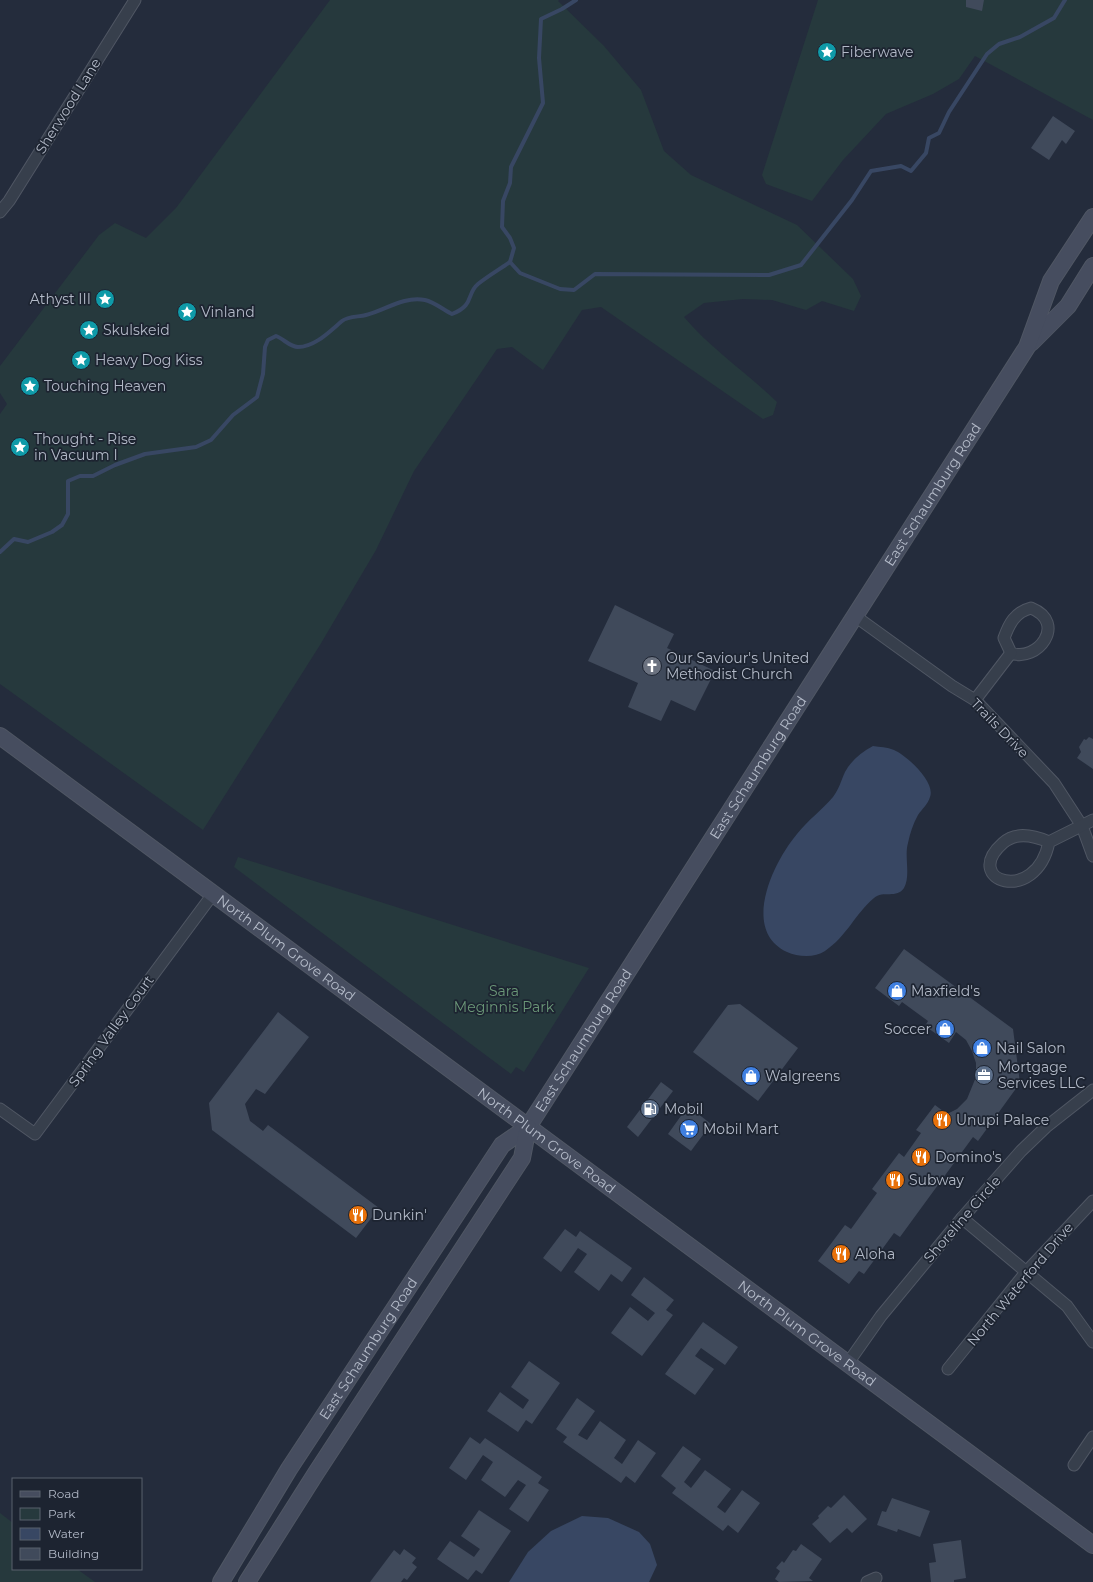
<svg xmlns="http://www.w3.org/2000/svg" width="1093" height="1582" font-family="Montserrat,sans-serif">
  <rect width="100%" height="100%" fill="#242c3c"/>
  <!-- green -->
  <g fill="#26393d">
    <path d="M330,0H559L558,1L604,46L641,90L664,151L691,175L797,225L853,279L861,296L854,311L822,301L806,310L772,300L743,299L704,303L684,317C711,349 747,373 777,402L773,415L763,419L601,307L582,310L543,370L512,347L497,349L414,471L376,550L320,645L203,830L0,684V414L7,404L0,393V366L99,235L115,223L146,238L176,208Z"/>
    <polygon points="818,0 1093,0 1093,120 975,56 959,79 933,94 886,114 843,160 812,201 766,184 762,175"/>
    <polygon points="238,857 589,968 524,1072 516,1067 511,1074 234,867"/>
    <polygon points="0,1513 13,1523 13,1569 77,1569 95,1582 0,1582"/>
  </g>
  <!-- water -->
  <g fill="#384763">
    <path d="M873,746C880,747 887,747 894,750C906,755 936,782 930,797C928,804 922,809 918,815C913,824 910,833 908,843C904,857 911,875 904,888C897,899 883,890 874,898C855,914 847,936 825,951C815,958 798,957 787,952C740,930 774,861 797,834C808,820 822,810 833,797C839,789 841,781 845,772C851,761 861,752 873,746Z"/>
    <polygon points="582,1516 608,1518 639,1532 650,1544 657,1565 649,1582 509,1582 528,1552 551,1531"/>
  </g>
  <g fill="none" stroke-linecap="round" stroke-linejoin="round">
    <!-- stream -->
    <g stroke="#384763" stroke-width="4">
      <polyline points="510,262 520,273 560,289 574,290 595,274 769,275 801,265 852,200 871,171 901,166 911,171 926,153 929,138 939,133 949,112 987,54 999,44 1020,37 1054,18 1065,0"/>
      <path d="M0,552L14,539L28,542L52,532L62,525L68,514V481L80,476H93L115,465L145,454L196,447L211,440L233,415L257,397L263,374L265,347L268,340L276,336C284,339 290,347 298,347C315,347 330,331 342,321C348,316 359,317 366,315C386,310 403,296 425,300C434,302 444,310 452,314C475,305 466,294 478,284C488,276 500,269 510,262L514,248L510,238L502,227L503,201L510,183L511,167L543,103L539,58L541,19L562,9L576,0"/>
    </g>
  </g>
  <!-- building -->
  <g fill="#404a5b">
    <polygon points="966,0 984,0 982,11 966,7"/>
    <polygon points="1053,116 1075,131 1066,144 1062,140 1049,160 1031,148"/>
    <polygon points="615,605 674,634 667,648 715,671 695,711 671,700 661,721 628,707 638,683 588,661"/>
    <polygon points="1089,737 1093,739 1093,769 1077,758 1081,752 1079,747 1084,739 1086,740"/>
    <polygon points="904,949 1013,1029 1020,1083 978,1141 973,1137 900,1237 894,1233 864,1274 859,1271 849,1284 818,1261 845,1225 851,1229 877,1193 872,1189 899,1153 904,1157 921,1133 916,1130 935,1105 947,1114 957,1109 967,1099 976,1077 976,1063 972,1051 966,1040 956,1032 949,1043 925,1026 928,1021 902,1002 899,1006 875,988"/>
    <polygon points="740,1004 798,1048 758,1101 693,1052 728,1005"/>
    <polygon points="278,1012 309,1037 265,1094 256,1089 245,1104 250,1121 263,1131 268,1125 379,1208 356,1238 212,1130 209,1103"/>
    <polygon points="661,1082 673,1091 638,1137 627,1127"/>
    <polygon points="688,1106 711,1124 691,1151 668,1134"/>
    <polygon points="565,1229 576,1237 580,1231 632,1268 622,1282 611,1274 599,1291 574,1272 587,1254 578,1248 561,1272 543,1258"/>
    <polygon points="644,1277 674,1300 666,1310 673,1315 642,1356 611,1333 630,1307 648,1321 655,1313 631,1295"/>
    <polygon points="703,1322 738,1347 725,1365 701,1348 695,1356 714,1369 695,1395 665,1374"/>
    <polygon points="529,1361 560,1383 532,1424 526,1420 518,1432 487,1411 500,1392 523,1409 529,1400 511,1387"/>
    <polygon points="577,1398 595,1411 578,1435 587,1440 600,1421 626,1440 614,1458 622,1464 638,1440 656,1453 635,1483 626,1476 621,1483 563,1442 567,1437 556,1429"/>
    <polygon points="470,1437 480,1444 485,1438 542,1477 538,1483 549,1490 528,1522 509,1509 526,1485 518,1480 505,1497 481,1480 493,1462 483,1455 466,1480 449,1468"/>
    <polygon points="683,1446 701,1459 684,1482 691,1488 705,1470 731,1489 717,1507 725,1513 742,1490 760,1503 738,1533 728,1525 723,1531 672,1493 676,1488 661,1476"/>
    <polygon points="844,1495 867,1519 852,1533 847,1528 830,1543 812,1524 819,1518 818,1516 828,1506 831,1508"/>
    <polygon points="892,1498 930,1511 920,1537 898,1529 897,1532 877,1525 882,1511 886,1512"/>
    <polygon points="479,1510 511,1531 482,1574 476,1570 468,1580 437,1559 450,1541 474,1557 480,1549 461,1536"/>
    <polygon points="961,1540 966,1578 954,1580 954,1582 931,1582 929,1563 936,1562 933,1544"/>
    <polygon points="801,1544 822,1559 809,1578 813,1581 779,1582 775,1579 780,1571 776,1568 782,1561 784,1563 793,1550 796,1551"/>
    <polygon points="404,1549 416,1558 412,1563 417,1567 407,1580 404,1578 401,1582 370,1582 394,1550 400,1555"/>
  </g>
  <g fill="none" stroke-linecap="round" stroke-linejoin="round">
    <defs>
      <g id="street">
        <polyline points="0,212 9,201 135,0"/>
        <path d="M1031,608C1068,623 1037,663 1011,653L1004,638C1009,624 1015,612 1031,608Z"/>
        <polyline points="855,616 952,686 975,700 1054,783 1082,826 1093,856"/>
        <polyline points="975,700 1011,653"/>
        <path d="M1049,842C1036,906 960,881 1003,843C1016,831 1035,836 1049,842L1093,820"/>
        <polyline points="0,1109 35,1134 213,894"/>
        <polyline points="962,1218 1067,1306 1093,1342"/>
        <polyline points="848,1363 881,1316 962,1218 1021,1151 1046,1127 1093,1090"/>
        <polyline points="948,1369 1027,1271 1093,1201"/>
        <polyline points="1074,1465 1093,1437"/>
        <polyline points="867,1582 876,1578"/>
      </g>
      <g id="secondary">
        <polyline points="1031,343 1068,306 1093,266"/>
        <path id="s1" d="M0,736L1093,1545"/>
        <path id="s2" d="M221,1582L289,1469L502,1145L528,1127L1027,347L1051,281L1093,217"/>
        <polyline points="247,1582 316,1473 522,1158 528,1127"/>
      </g>
    </defs>
    <!-- street casing -->
    <use href="#street" stroke="#505764" stroke-width="13"/>
    <!-- secondary casing -->
    <use href="#secondary" stroke="#505764" stroke-width="18"/>
    <!-- street -->
    <use href="#street" stroke="#373f4c" stroke-width="11"/>
    <!-- secondary -->
    <use href="#secondary" stroke="#464d5f" stroke-width="16"/>
  </g>
  <!-- icons -->
  <defs>
    <symbol id="sight-disc" viewBox="-11 -11 22 22"><circle r="9.5" fill="#0f9aa8" stroke="#1d2431"/><path d="M0-6L1.8-2.2L6-1.7L2.9 1.2L3.7 5.4L0 3.3L-3.7 5.4L-2.9 1.2L-6-1.7L-1.8-2.2Z" fill="#fff"/></symbol>
    <symbol id="church-disc" viewBox="-11 -11 22 22"><circle r="9.5" fill="#6b7280" stroke="#1d2431"/><path d="M-1.2-6h2.4v3.5h3.3v2.4h-3.3V6h-2.4V-.1h-3.3v-2.4h3.3Z" fill="#fff"/></symbol>
    <symbol id="shop-disc" viewBox="-11 -11 22 22"><circle r="9.5" fill="#3f7fe0" stroke="#1d2431"/><path d="M-5-2.5h2.3a2.7 3.5 0 0 1 5.4 0H5L5.5 6h-11ZM-1.5-2.5h3a1.5 2.3 0 0 0-3 0Z" fill="#fff"/></symbol>
    <symbol id="office-disc" viewBox="-11 -11 22 22"><circle r="9.5" fill="#5c6f8a" stroke="#1d2431"/><path d="M-6-3h4V-5.5h4V-3h4V5H-6ZM-1-4.5V-3h2v-1.5ZM-6 0V1H6V0Z" fill="#fff"/></symbol>
    <symbol id="fuel-disc" viewBox="-11 -11 22 22"><circle r="9.5" fill="#5c6f8a" stroke="#1d2431"/><path d="M-5.5-6h7V0h2V4h1.3V-2.5L3-4.5l.8-.8L6-3V5H2.5V1h-1V6h-7ZM-4.2-4.7v3.2H.2V-4.7Z" fill="#fff"/></symbol>
    <symbol id="restaurant-disc" viewBox="-11 -11 22 22"><circle r="9.5" fill="#e8710a" stroke="#1d2431"/><path d="M-5-6h1v4h1v-4h1v4h1v-4h1v5L-1.5 .5V6h-2V.5L-5-1ZM5-6V6H3V1.5H1.5Q1.5-4 5-6Z" fill="#fff"/></symbol>
    <symbol id="supermarket-disc" viewBox="-11 -11 22 22"><circle r="9.5" fill="#3f7fe0" stroke="#1d2431"/><path d="M-6-5.5h2.5l.6 2H6L4.5 2H-2.5L-4.4-4H-6ZM-1.5 3.2a1.3 1.3 0 1 0 .1 0ZM3 3.2a1.3 1.3 0 1 0 .1 0Z" fill="#fff"/></symbol>
  </defs>
  <g fill-rule="evenodd">
    <use href="#sight-disc" x="816" y="41" width="22" height="22"/>
    <use href="#sight-disc" x="94" y="288" width="22" height="22"/>
    <use href="#sight-disc" x="176" y="301" width="22" height="22"/>
    <use href="#sight-disc" x="78" y="319" width="22" height="22"/>
    <use href="#sight-disc" x="70" y="349" width="22" height="22"/>
    <use href="#sight-disc" x="19" y="375" width="22" height="22"/>
    <use href="#sight-disc" x="9" y="436" width="22" height="22"/>
    <use href="#church-disc" x="641" y="655" width="22" height="22"/>
    <use href="#shop-disc" x="886" y="980" width="22" height="22"/>
    <use href="#shop-disc" x="934" y="1018" width="22" height="22"/>
    <use href="#shop-disc" x="971" y="1037" width="22" height="22"/>
    <use href="#office-disc" x="973" y="1064" width="22" height="22"/>
    <use href="#shop-disc" x="740" y="1065" width="22" height="22"/>
    <use href="#fuel-disc" x="639" y="1098" width="22" height="22"/>
    <use href="#restaurant-disc" x="931" y="1109" width="22" height="22"/>
    <use href="#supermarket-disc" x="678" y="1118" width="22" height="22"/>
    <use href="#restaurant-disc" x="910" y="1146" width="22" height="22"/>
    <use href="#restaurant-disc" x="884" y="1169" width="22" height="22"/>
    <use href="#restaurant-disc" x="347" y="1204" width="22" height="22"/>
    <use href="#restaurant-disc" x="830" y="1243" width="22" height="22"/>
  </g>
  <g text-anchor="middle" dominant-baseline="central" stroke-width="3.5" stroke-linejoin="round" paint-order="stroke">
    <!-- poi labels -->
    <g font-size="14" fill="#b3bac8" stroke="#1d2431" text-anchor="start">
      <text x="841" y="52">Fiberwave</text>
      <text x="91" y="299" text-anchor="end">Athyst III</text>
      <text x="201" y="312">Vinland</text>
      <text x="103" y="330">Skulskeid</text>
      <text x="95" y="360">Heavy Dog Kiss</text>
      <text x="44" y="386">Touching Heaven</text>
      <text x="34" y="439">Thought - Rise<tspan x="34" dy="16">in Vacuum I</tspan></text>
      <text x="666" y="658">Our Saviour's United<tspan x="666" dy="16">Methodist Church</tspan></text>
      <text x="911" y="991">Maxfield's</text>
      <text x="931" y="1029" text-anchor="end">Soccer</text>
      <text x="996" y="1048">Nail Salon</text>
      <text x="998" y="1067">Mortgage<tspan x="998" dy="16">Services LLC</tspan></text>
      <text x="765" y="1076">Walgreens</text>
      <text x="664" y="1109">Mobil</text>
      <text x="956" y="1120">Unupi Palace</text>
      <text x="703" y="1129">Mobil Mart</text>
      <text x="935" y="1157">Domino's</text>
      <text x="909" y="1180">Subway</text>
      <text x="372" y="1215">Dunkin'</text>
      <text x="855" y="1254">Aloha</text>
    </g>
    <!-- street labels -->
    <g font-size="14" fill="#b3bac8" stroke="#1d2431">
      <text transform="translate(68 106) rotate(-58)">Sherwood Lane</text>
      <text stroke="none"><textPath href="#s2" startOffset="1302">East Schaumburg Road</textPath></text>
      <text transform="translate(1000 728) rotate(46)">Trails Drive</text>
      <text stroke="none"><textPath href="#s2" startOffset="978">East Schaumburg Road</textPath></text>
      <text stroke="none"><textPath href="#s1" startOffset="356">North Plum Grove Road</textPath></text>
      <text transform="translate(111 1031) rotate(-54)">Spring Valley Court</text>
      <text stroke="none"><textPath href="#s2" startOffset="654">East Schaumburg Road</textPath></text>
      <text stroke="none"><textPath href="#s1" startOffset="680">North Plum Grove Road</textPath></text>
      <text transform="translate(962 1219) rotate(-49)">Shoreline Circle</text>
      <text transform="translate(1020 1284) rotate(-50)">North Waterford Drive</text>
      <text stroke="none"><textPath href="#s1" startOffset="1004">North Plum Grove Road</textPath></text>
      <text stroke="none"><textPath href="#s2" startOffset="276">East Schaumburg Road</textPath></text>
    </g>
    <!-- park labels -->
    <g font-size="14" fill="#6b9878" stroke="#1d2431">
      <text x="504" y="991">Sara<tspan x="504" dy="16">Meginnis Park</tspan></text>
    </g>
  </g>
  <!-- legend -->
  <rect x="12" y="1478" width="130" height="92" fill="#1d2431" stroke="#59606d"/>
  <rect x="20" y="1491" width="20" height="6" fill="#464d5f" stroke="#59606d"/>
  <text x="48" y="1498" font-size="12" fill="#b3bac8">Road</text>
  <rect x="20" y="1508" width="20" height="12" fill="#26393d" stroke="#59606d"/>
  <text x="48" y="1518" font-size="12" fill="#b3bac8">Park</text>
  <rect x="20" y="1528" width="20" height="12" fill="#384763" stroke="#59606d"/>
  <text x="48" y="1538" font-size="12" fill="#b3bac8">Water</text>
  <rect x="20" y="1548" width="20" height="12" fill="#404a5b" stroke="#59606d"/>
  <text x="48" y="1558" font-size="12" fill="#b3bac8">Building</text>
</svg>
